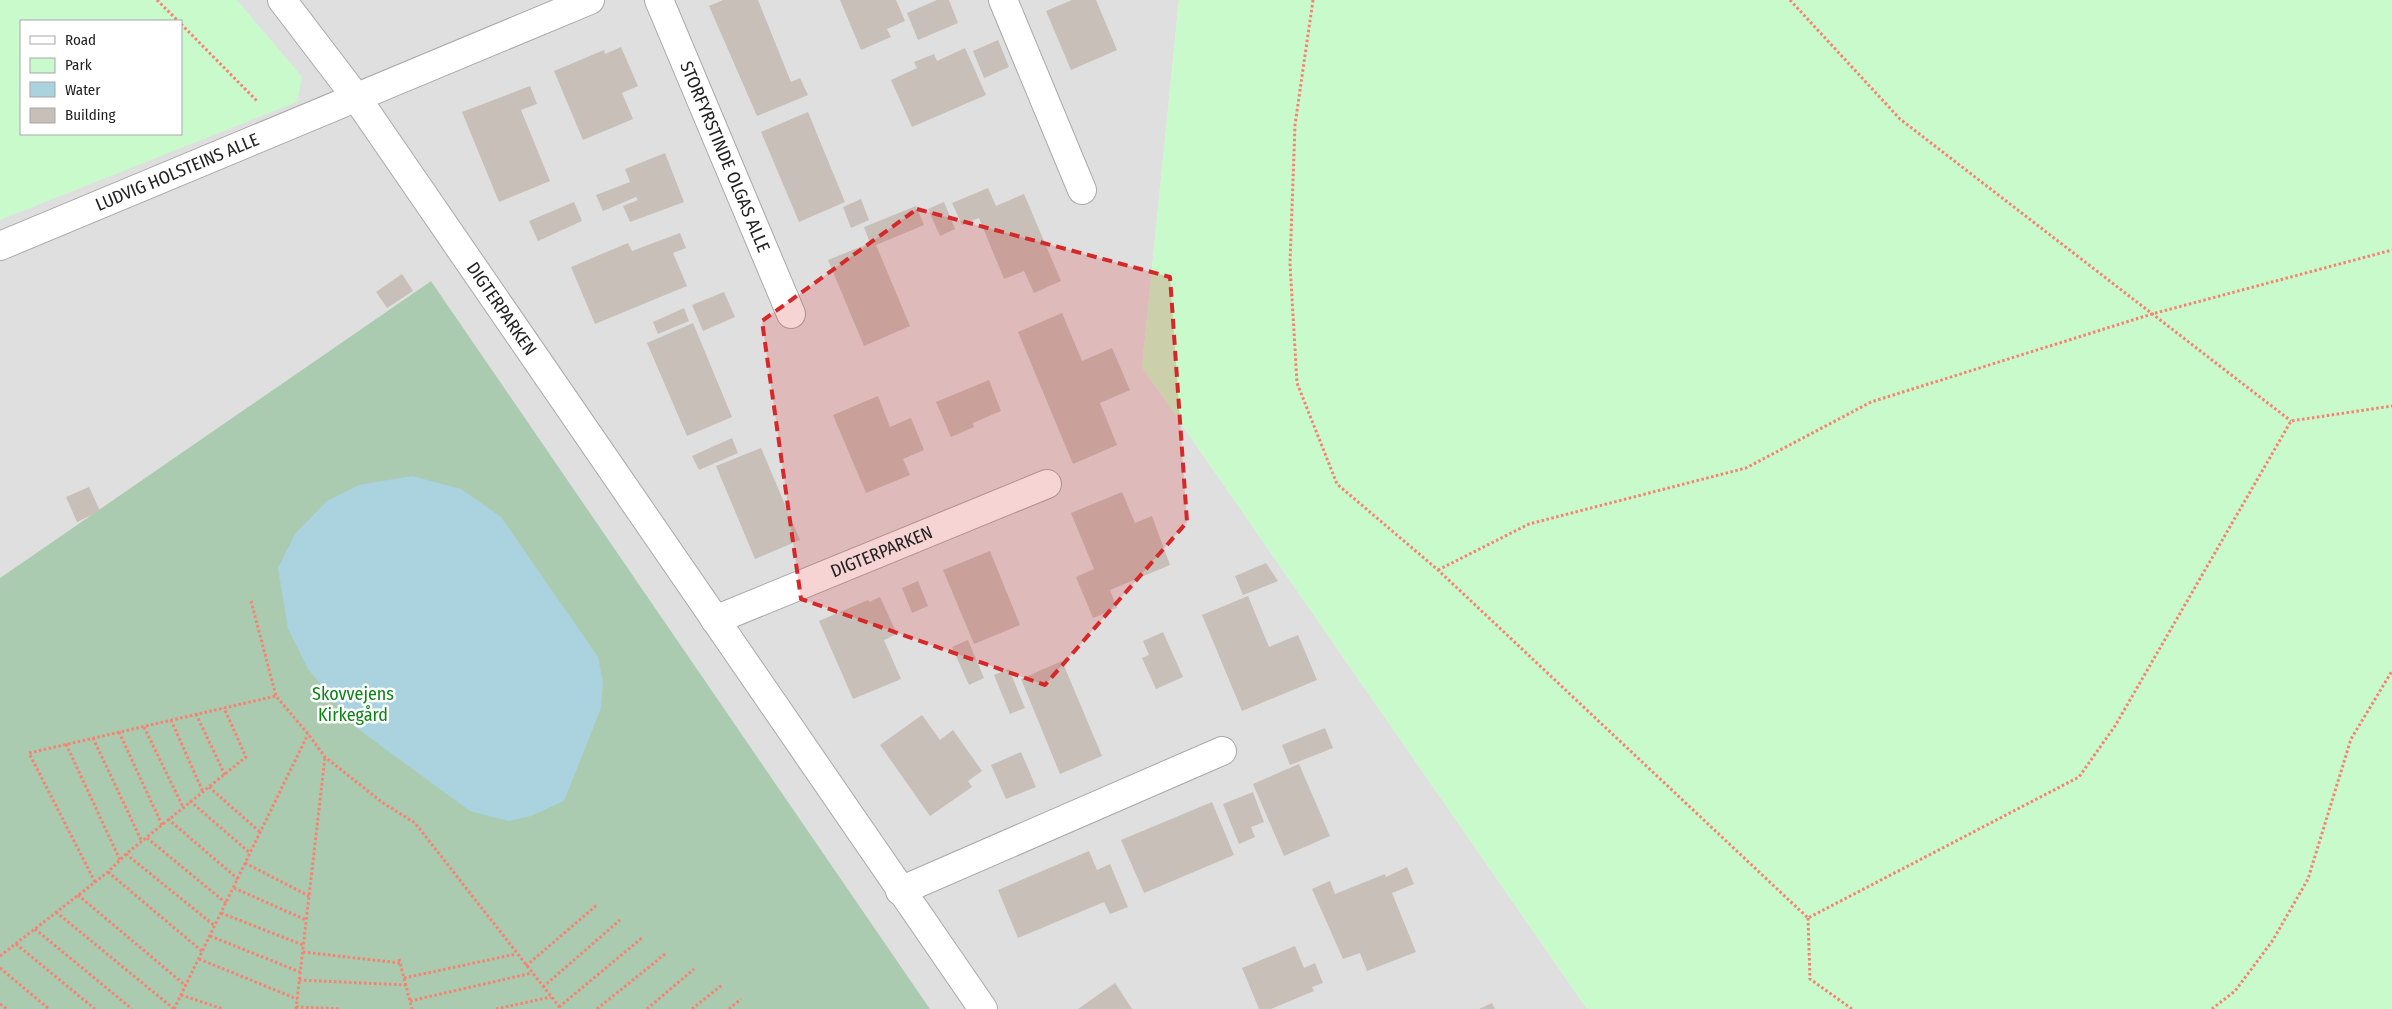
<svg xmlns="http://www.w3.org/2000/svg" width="2392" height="1009" font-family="'Fira Sans Condensed',sans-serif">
  <rect width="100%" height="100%" fill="#f2efe9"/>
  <!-- residential -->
  <path fill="#e0dfdf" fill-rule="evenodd" d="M0,0H1179L1142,367L1587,1009H930L431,281L0,578ZM21,21H181V134H21Z"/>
  <!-- cemetery -->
  <polygon fill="#aacbaf" points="431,281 930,1009 0,1009 0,578"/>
  <!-- park -->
  <g fill="#c8facc" fill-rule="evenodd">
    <path d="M0,0H237L302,77L297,102L0,220ZM181,21V134H21V21Z"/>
    <polygon points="1179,0 2392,0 2392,1009 1587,1009 1142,367"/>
  </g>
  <!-- water -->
  <polygon fill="#aad3df" points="412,476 461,489 501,517 598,657 603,683 601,708 564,801 531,816 509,821 470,811 358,729 308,669 288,629 278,568 295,534 327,501 359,485"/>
  <!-- building -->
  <g fill="#c7bfb8">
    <polygon points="723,0 758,0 791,82 800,78 808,95 757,116 709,6"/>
    <polygon points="840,0 896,0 905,21 887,29 891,37 861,50"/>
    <polygon points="937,0 949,0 958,23 918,40 907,13"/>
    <polygon points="1072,0 1096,0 1117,50 1071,70 1046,11"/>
    <polygon points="998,40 1009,67 984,78 973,51"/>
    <polygon points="621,47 638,86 622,93 633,119 583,140 554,71 604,50 605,54"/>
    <polygon points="965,48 986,95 912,127 891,80 917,68 914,62 934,54 937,61"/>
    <polygon points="530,86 537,104 521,110 550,181 499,202 462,112"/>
    <polygon points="808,112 845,202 799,222 761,132"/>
    <polygon points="665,153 684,202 630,222 623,206 638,200 636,197 603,211 596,195 630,182 625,169"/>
    <polygon points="988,188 996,206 1024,194 1061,281 1034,293 1024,271 1004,279 979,218 962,225 952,203"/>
    <polygon points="861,199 869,220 851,228 843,207"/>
    <polygon points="574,202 582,221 538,241 529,221"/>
    <polygon points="944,202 955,229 940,236 928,209"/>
    <polygon points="916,206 924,225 876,245 910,326 864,346 828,260 870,243 864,227"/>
    <polygon points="680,233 686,248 673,253 687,286 595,324 571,267 628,243 632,251"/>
    <polygon points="402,274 413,291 387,308 376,292"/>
    <polygon points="724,292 735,317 703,331 692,305"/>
    <polygon points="684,308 689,321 658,334 653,322"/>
    <polygon points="1062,313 1082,361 1112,348 1130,390 1100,403 1117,445 1073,464 1018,332"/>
    <polygon points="693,323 732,417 687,436 647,343"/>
    <polygon points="989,380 1001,411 973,423 974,427 951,437 936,402"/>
    <polygon points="878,396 890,427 911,418 924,450 903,459 910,475 866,493 833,415"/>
    <polygon points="732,438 738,453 699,470 692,456"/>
    <polygon points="761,448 800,540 755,559 716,466"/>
    <polygon points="89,487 100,511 77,522 66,497"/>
    <polygon points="1122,492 1135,523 1152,516 1170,565 1110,590 1117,608 1093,618 1076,577 1094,569 1071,513"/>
    <polygon points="990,551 1020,625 974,644 943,570"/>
    <polygon points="1266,563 1278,581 1243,595 1235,576"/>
    <polygon points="918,581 928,606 912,613 902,588"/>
    <polygon points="1248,596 1269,647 1298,635 1317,680 1242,711 1202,615"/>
    <polygon points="880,597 897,634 884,640 901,679 853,699 819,621 868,600 869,602"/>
    <polygon points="1163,632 1183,677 1156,689 1142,658 1149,655 1143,641"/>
    <polygon points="968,640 984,678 969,685 952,647"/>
    <polygon points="1062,661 1102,756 1060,774 1021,679"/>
    <polygon points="1009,669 1025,708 1010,714 994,675"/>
    <polygon points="922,715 940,740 953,730 982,771 968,781 972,787 930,816 880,745"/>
    <polygon points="1325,728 1333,748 1290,765 1282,745"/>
    <polygon points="1021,752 1036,787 1006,799 991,765"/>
    <polygon points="1299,764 1330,836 1284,856 1253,784"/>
    <polygon points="1253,792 1264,822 1251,827 1255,837 1239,844 1223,804"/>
    <polygon points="1212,802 1234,855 1144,893 1121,840"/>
    <polygon points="1089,851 1097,870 1110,864 1128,907 1110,914 1104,902 1018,938 998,890"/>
    <polygon points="1407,867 1414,884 1392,893 1416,952 1367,971 1360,953 1343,959 1312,889 1330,881 1335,894 1385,874 1386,877"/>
    <polygon points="1295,946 1304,968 1315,963 1323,983 1312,987 1314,991 1271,1009 1259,1009 1242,968"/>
    <polygon points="1115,983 1132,1009 1078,1009"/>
    <polygon points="1492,1003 1495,1009 1479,1009"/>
  </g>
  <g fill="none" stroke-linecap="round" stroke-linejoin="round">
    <defs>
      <g id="minor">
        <path id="s1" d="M282,0L356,97L983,1009"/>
        <path id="s2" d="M659,0L791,314"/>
        <polyline points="1003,0 1082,190"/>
        <path id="s3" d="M0,246L590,0"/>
        <path id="s4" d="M715,620L1047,484"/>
        <polyline points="900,891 1222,751"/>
      </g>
    </defs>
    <!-- minor casing -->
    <use href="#minor" stroke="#a9a9a9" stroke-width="30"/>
    <!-- path -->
    <g stroke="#fa8072" stroke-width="3" stroke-dasharray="2.5 2.5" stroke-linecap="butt">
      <polyline points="157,0 178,21"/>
      <polyline points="1313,0 1295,125 1290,264 1297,383 1337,484 1438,570 1808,918 2079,777 2115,726 2291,421 2392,406"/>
      <polyline points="1790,0 1900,119 2291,421"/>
      <polyline points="181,24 258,102"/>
      <polyline points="1438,570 1529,524 1746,468 1871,402 2152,314 2392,250"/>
      <polyline points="251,601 276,696 308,734 325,757 383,803 415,823 561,1009"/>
      <polyline points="196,714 225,775"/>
      <polyline points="171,720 203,792"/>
      <polyline points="144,727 183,807"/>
      <polyline points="119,732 162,825"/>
      <polyline points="93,738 142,842"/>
      <polyline points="66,744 120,860"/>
      <polyline points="209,787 260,832"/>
      <polyline points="190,801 250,853"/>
      <polyline points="168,819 238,879"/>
      <polyline points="147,838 226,903"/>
      <polyline points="126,854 215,926"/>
      <polyline points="245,863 309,896"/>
      <polyline points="108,872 203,952"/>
      <polyline points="95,882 29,753 276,696"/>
      <polyline points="234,888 306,920"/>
      <polyline points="78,895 186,986"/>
      <polyline points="56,912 174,1009"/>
      <polyline points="221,913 303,945"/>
      <polyline points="1808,918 1810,979 1852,1009"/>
      <polyline points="35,929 132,1009"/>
      <polyline points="210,936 300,972"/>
      <polyline points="16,944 95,1009"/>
      <polyline points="303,952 400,963"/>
      <polyline points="0,956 108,872 126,854 246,757 224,708"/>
      <polyline points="199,959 297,999"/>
      <polyline points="399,959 412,1009"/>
      <polyline points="526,966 598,904"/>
      <polyline points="0,968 49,1009"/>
      <polyline points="404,978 516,954"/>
      <polyline points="299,980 406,985"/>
      <polyline points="543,987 620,920"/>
      <polyline points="181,995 223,1009"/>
      <polyline points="410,1001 532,973"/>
      <polyline points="0,1004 7,1009"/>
      <polyline points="296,1007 341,1009"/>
      <polyline points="559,1007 643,937"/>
      <polyline points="174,1009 308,734"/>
      <polyline points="296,1009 325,757"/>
      <polyline points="496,1009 551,997"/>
      <polyline points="597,1009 665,954"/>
      <polyline points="647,1009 694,969"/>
      <polyline points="692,1009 722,985"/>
      <polyline points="729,1009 741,999"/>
      <polyline points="2212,1009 2235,991 2273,940 2308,879 2351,739 2392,671"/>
    </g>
    <!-- minor -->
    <use href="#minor" stroke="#fff" stroke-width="28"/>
  </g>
  <!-- marked area -->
  <path fill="#d62828" fill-opacity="0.2" stroke="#d62828" stroke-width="4" stroke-dasharray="10 6" stroke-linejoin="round" d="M917,209L1170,277L1187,522L1045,685L801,599L762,321Z"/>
  <g text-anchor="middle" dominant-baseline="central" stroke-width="5" stroke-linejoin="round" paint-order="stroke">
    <!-- street labels -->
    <g font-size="18" fill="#222" stroke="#fff">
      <text stroke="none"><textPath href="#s2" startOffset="170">STORFYRSTINDE OLGAS ALLE</textPath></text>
      <text stroke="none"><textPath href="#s3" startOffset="192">LUDVIG HOLSTEINS ALLE</textPath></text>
      <text stroke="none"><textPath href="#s1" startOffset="379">DIGTERPARKEN</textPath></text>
      <text stroke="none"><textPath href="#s4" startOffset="180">DIGTERPARKEN</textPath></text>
    </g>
    <!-- park labels -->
    <g font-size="18" fill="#0c8416" stroke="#fff">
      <text x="353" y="694">Skovvejens<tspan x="353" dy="21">Kirkegård</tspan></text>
    </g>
  </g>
  <!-- legend -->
  <rect x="20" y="20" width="162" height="115" fill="#ffffff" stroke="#a7a7a7"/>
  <rect x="30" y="36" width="25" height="8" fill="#ffffff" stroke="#a7a7a7"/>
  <text x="65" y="45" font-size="15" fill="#222222">Road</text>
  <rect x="30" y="58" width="25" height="15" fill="#c8facc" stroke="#a7a7a7"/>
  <text x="65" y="70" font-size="15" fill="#222222">Park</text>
  <rect x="30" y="82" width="25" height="15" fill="#aad3df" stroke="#a7a7a7"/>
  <text x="65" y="95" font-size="15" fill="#222222">Water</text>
  <rect x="30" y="108" width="25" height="15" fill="#c7bfb8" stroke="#a7a7a7"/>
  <text x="65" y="120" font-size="15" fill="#222222">Building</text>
</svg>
